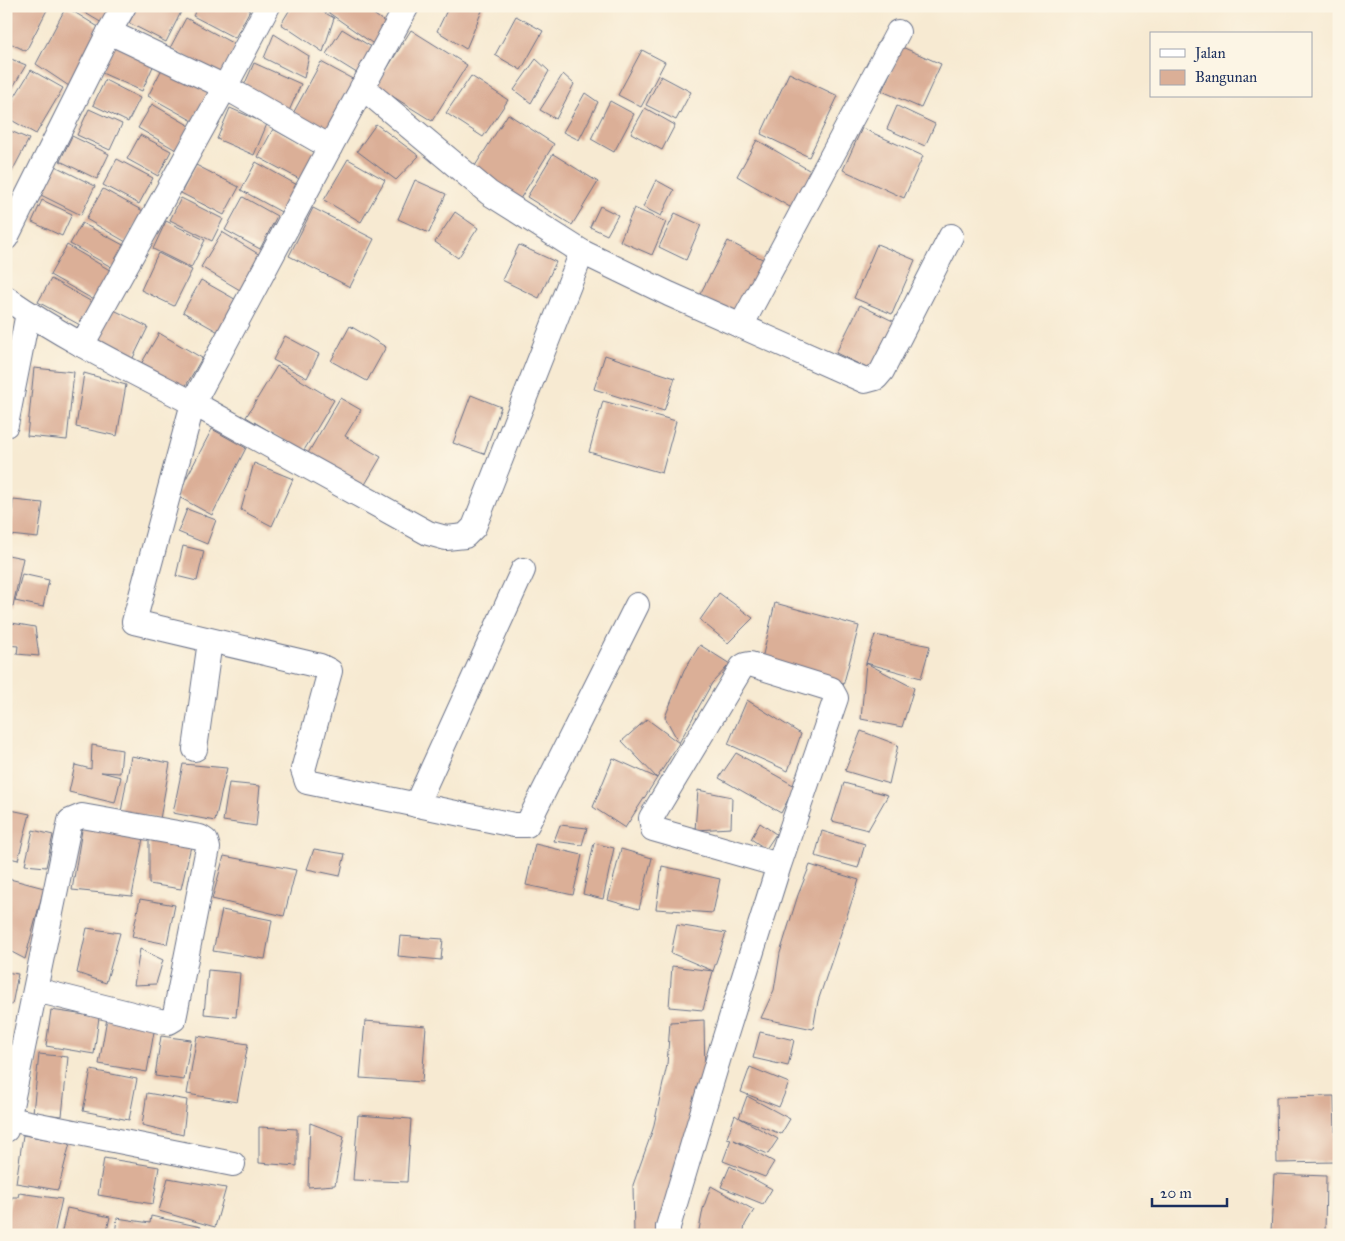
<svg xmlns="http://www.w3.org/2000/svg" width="1345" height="1241" font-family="'IM FELL Great Primer',serif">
  <rect width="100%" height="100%" fill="#fcf5e5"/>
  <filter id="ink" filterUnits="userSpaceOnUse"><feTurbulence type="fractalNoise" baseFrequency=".02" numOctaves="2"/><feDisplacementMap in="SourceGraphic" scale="10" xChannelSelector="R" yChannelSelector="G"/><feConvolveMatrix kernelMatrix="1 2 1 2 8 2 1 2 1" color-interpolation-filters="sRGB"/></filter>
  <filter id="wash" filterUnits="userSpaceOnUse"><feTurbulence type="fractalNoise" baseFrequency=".0096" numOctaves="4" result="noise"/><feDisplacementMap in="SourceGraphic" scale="20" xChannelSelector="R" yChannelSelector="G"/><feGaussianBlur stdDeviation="1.12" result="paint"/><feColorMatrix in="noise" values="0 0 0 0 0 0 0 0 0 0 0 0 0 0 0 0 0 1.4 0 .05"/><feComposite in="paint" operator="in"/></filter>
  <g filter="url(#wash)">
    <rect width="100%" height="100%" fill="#f7ead2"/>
    <g id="blocks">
      <!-- building -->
      <g fill="#dbaf97">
        <polygon points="6,6 49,6 26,51 6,41"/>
        <polygon points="82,6 121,6 109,27 80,10"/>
        <polygon points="138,6 179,6 183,8 166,42 129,23"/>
        <polygon points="198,6 243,6 250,10 235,38 193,16"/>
        <polygon points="292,6 313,6 334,18 323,52 281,24"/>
        <polygon points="319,6 362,6 389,25 375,45"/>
        <polygon points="449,6 484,6 466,49 437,31"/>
        <polygon points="66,7 100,28 72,88 36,64"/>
        <polygon points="516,16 543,31 521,70 495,55"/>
        <polygon points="186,18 236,45 221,75 170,48"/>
        <polygon points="342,29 375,49 360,75 326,54"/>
        <polygon points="411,30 467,65 432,121 376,86"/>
        <polygon points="274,34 309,56 304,78 264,58"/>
        <polygon points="115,44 155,62 142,91 102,73"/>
        <polygon points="902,47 941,64 921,108 882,91"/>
        <polygon points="642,50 665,62 641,107 618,95"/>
        <polygon points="6,57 26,65 6,99"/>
        <polygon points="536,59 549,71 531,103 514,90"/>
        <polygon points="321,62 358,82 327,137 291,117"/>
        <polygon points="254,63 301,84 289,111 242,90"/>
        <polygon points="163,67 209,91 193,121 148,96"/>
        <polygon points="31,70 63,88 36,134 6,117 6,111"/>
        <polygon points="789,73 838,96 809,157 761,134"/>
        <polygon points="563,74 574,84 556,119 540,110"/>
        <polygon points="471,76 508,100 483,137 446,113"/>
        <polygon points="661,76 691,92 676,120 646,105"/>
        <polygon points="105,80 140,98 128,122 93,105"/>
        <polygon points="585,93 598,102 579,140 563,132"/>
        <polygon points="610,101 634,114 614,152 591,139"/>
        <polygon points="152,104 190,126 176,150 138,128"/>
        <polygon points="897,106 935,124 925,146 887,129"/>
        <polygon points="230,108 267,124 254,155 217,139"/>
        <polygon points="645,108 675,125 662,150 631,133"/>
        <polygon points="89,109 122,124 110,150 77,135"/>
        <polygon points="508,114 554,144 520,199 473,169"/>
        <polygon points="376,124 419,156 396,180 357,151"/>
        <polygon points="862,128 923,156 904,198 843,170"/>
        <polygon points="6,129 29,139 6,183"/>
        <polygon points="273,129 318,154 303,181 258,157"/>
        <polygon points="140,135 171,151 158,176 127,159"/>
        <polygon points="72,136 109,154 97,179 60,161"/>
        <polygon points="757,140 821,177 800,213 737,176"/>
        <polygon points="553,154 598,182 572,225 527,197"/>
        <polygon points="117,159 153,178 139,204 103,185"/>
        <polygon points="348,159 385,180 361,222 324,200"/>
        <polygon points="256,162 299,186 285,214 241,190"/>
        <polygon points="196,165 239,187 224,215 181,193"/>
        <polygon points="55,166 95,186 81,215 41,195"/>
        <polygon points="415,180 446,194 429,233 398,219"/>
        <polygon points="656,180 674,190 661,216 643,207"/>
        <polygon points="103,189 143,211 126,242 86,219"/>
        <polygon points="243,197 277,216 260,249 225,230"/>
        <polygon points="181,198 223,219 212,241 170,220"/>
        <polygon points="42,200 72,214 62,236 32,222"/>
        <polygon points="600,206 618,215 607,235 590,227"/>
        <polygon points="313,208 374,239 350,287 289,256"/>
        <polygon points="634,208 666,222 652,255 620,241"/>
        <polygon points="455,212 478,228 458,258 435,242"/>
        <polygon points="675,213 701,225 686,260 659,247"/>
        <polygon points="166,221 205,240 191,268 153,249"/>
        <polygon points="82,223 127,247 115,269 70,244"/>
        <polygon points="222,232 265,258 245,293 201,267"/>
        <polygon points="728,241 766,261 737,315 699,296"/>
        <polygon points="877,244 915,260 892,314 854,298"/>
        <polygon points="67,245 113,272 96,301 50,275"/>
        <polygon points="519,245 556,262 539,298 502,280"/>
        <polygon points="158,253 192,270 174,306 141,290"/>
        <polygon points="51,279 92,302 80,325 38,302"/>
        <polygon points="201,280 240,302 222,334 183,312"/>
        <polygon points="860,305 897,323 873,371 836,353"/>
        <polygon points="112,309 148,327 132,360 96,342"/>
        <polygon points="350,326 386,347 367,381 331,361"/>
        <polygon points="159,333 202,358 184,389 141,364"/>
        <polygon points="285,336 319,354 307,378 273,360"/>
        <polygon points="605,355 675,378 664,411 594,389"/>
        <polygon points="277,366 334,400 303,452 246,417"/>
        <polygon points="34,368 74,372 67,440 27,436"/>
        <polygon points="84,373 126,385 117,436 76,427"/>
        <polygon points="471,395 501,407 484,454 453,443"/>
        <polygon points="340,398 361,410 345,436 381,457 363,488 307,455"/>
        <polygon points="603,401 676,421 662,473 589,452"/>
        <polygon points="212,429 246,448 212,515 177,496"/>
        <polygon points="254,463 293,479 272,526 241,510"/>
        <polygon points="13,500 43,503 38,538 10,535"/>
        <polygon points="187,509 216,520 207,544 178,532"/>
        <polygon points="183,546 204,551 197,581 176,576"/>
        <polygon points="8,555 23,558 13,606 6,604 6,566"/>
        <polygon points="22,574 49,580 43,607 15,601"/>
        <polygon points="719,593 753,618 728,643 700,620"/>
        <polygon points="775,603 859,626 843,686 761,663"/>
        <polygon points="6,622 35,627 39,656 17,654 18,646 6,645"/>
        <polygon points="875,635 930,646 921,678 866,663"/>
        <polygon points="700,645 730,664 712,683 679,743 665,717 684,670"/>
        <polygon points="866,663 914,688 902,727 861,719"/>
        <polygon points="747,700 801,734 788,771 728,744"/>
        <polygon points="647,719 679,743 657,778 622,741"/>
        <polygon points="861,731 898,745 889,784 845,771"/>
        <polygon points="92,745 122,750 120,773 101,772 121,777 115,803 69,792 75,765 91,769"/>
        <polygon points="736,753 795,786 781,813 719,778"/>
        <polygon points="131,756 170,763 160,819 121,812"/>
        <polygon points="613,758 657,778 625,828 593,807"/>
        <polygon points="183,764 227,768 215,821 173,813"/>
        <polygon points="229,783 260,786 256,826 223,821"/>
        <polygon points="844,783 888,795 868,830 832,821"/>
        <polygon points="698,790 732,797 731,828 695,830"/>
        <polygon points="6,809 30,814 18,860 6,857"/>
        <polygon points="760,823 776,834 766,849 751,839"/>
        <polygon points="83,824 144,833 132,896 72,890"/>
        <polygon points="560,825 587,828 582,845 554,841"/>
        <polygon points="33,830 53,835 46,867 25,865"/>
        <polygon points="822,831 865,844 858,868 815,856"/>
        <polygon points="149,840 191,846 181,889 149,884"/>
        <polygon points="594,843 614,848 603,899 583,894"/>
        <polygon points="535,844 582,855 573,895 526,885"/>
        <polygon points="314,849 345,854 340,876 307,869"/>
        <polygon points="621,849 652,858 639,909 608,900"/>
        <polygon points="224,856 296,870 284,916 212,899"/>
        <polygon points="810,865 859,880 818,1001 813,1029 761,1018 774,990 780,953 798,895"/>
        <polygon points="662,866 720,879 713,913 656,909"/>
        <polygon points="6,878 44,888 25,959 6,949"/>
        <polygon points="140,899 175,905 167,944 132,937"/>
        <polygon points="222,910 272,920 265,959 213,951"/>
        <polygon points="677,925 726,933 713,971 703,1010 669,1007 672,966 713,971 671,953"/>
        <polygon points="87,928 120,933 106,983 77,973"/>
        <polygon points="400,936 443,939 441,960 398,956"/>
        <polygon points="140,949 163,960 156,984 134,985"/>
        <polygon points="208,970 240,973 236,1017 204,1014"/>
        <polygon points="6,972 18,974 12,1005 6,1004"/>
        <polygon points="51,1010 99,1017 94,1054 46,1046"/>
        <polygon points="107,1018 155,1026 147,1072 99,1064"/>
        <polygon points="704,1020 705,1080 660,1235 634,1235 633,1185 653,1129 667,1065 670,1022"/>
        <polygon points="365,1021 426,1026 422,1082 360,1078"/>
        <polygon points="760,1032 794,1040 788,1066 753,1058"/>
        <polygon points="161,1036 191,1040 184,1080 155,1076"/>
        <polygon points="197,1036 248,1044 237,1102 187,1094"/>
        <polygon points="39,1054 68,1057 62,1116 33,1113"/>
        <polygon points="750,1067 789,1083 779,1107 741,1092"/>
        <polygon points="91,1070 137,1079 129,1120 83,1111"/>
        <polygon points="147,1093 187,1100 183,1135 142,1125"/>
        <polygon points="747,1096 790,1119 781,1134 740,1118 778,1139 768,1154 734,1140 774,1162 765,1177 723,1161 731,1139 727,1138 735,1115 739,1118"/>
        <polygon points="1334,1096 1336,1162 1277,1163 1276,1097"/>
        <polygon points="358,1115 411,1119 407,1182 353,1180"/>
        <polygon points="310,1123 344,1136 335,1185 308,1187"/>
        <polygon points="259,1127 297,1129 297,1166 259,1163"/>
        <polygon points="23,1135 70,1143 58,1190 16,1183"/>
        <polygon points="104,1158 159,1167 153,1204 98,1195"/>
        <polygon points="730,1166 772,1189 763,1204 721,1187"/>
        <polygon points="1274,1174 1326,1176 1325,1234 1271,1231"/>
        <polygon points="168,1178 226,1188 215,1227 159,1211"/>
        <polygon points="711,1186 754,1210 745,1225 743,1235 698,1235 703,1209"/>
        <polygon points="19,1193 62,1199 54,1235 6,1235 6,1218 12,1197 18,1197"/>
        <polygon points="67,1208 110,1217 106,1235 61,1235"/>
        <polygon points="151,1216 201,1227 199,1235 115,1235 117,1218 150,1223"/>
      </g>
    </g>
  </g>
  <g filter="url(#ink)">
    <use href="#blocks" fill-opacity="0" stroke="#687087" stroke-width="1"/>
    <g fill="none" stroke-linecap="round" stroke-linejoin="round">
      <defs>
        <g id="minor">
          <polyline points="109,32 225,87 330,147"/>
          <polyline points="362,87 489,193 582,252 669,294 865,381 876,378 882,371 951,236"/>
          <polyline points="6,238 109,32 124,6"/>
          <polyline points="582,252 474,527 465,536 446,538 428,533 193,403 134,622 320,666 330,671 303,770 307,782 514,825 527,825 637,605"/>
          <path d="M6,298C65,339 129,370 193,403L330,147L407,6"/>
          <polyline points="741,326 898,32"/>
          <polyline points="82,345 225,87 268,6"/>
          <polyline points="6,425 28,313"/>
          <polyline points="195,749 210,641"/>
          <polyline points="416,805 523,570"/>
          <polyline points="9,1119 233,1164"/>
          <polyline points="6,1130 70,821 82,816 200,837 206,841 208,848 174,1019 169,1022 160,1021 36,990"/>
          <polyline points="668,1235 668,1227 721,1050 779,865 653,829 651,818 742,667 745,665 750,664 831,689 836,698 779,865"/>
        </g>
      </defs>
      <!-- minor casing -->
      <use href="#minor" stroke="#687087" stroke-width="26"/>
      <!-- minor -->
      <use href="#minor" stroke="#fff" stroke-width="24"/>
    </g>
  </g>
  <!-- margin -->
  <rect width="1345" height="1241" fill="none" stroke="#fcf5e5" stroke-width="25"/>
  <!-- legend -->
  <rect x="1150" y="32" width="162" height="65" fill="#fcf5e5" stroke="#a2a6af"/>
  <rect x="1160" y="49" width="25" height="8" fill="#ffffff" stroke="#a2a6af"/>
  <text x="1195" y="58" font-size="15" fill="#1b2f5e">Jalan</text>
  <rect x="1160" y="70" width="25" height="15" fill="#dbaf97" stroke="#a2a6af"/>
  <text x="1195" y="82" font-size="15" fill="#1b2f5e">Bangunan</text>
  <!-- scale -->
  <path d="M1152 1198v8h75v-8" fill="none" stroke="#1b2f5e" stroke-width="2.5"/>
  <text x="1160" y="1198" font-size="15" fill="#1b2f5e" stroke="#fcf5e5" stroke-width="4" paint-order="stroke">20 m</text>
</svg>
